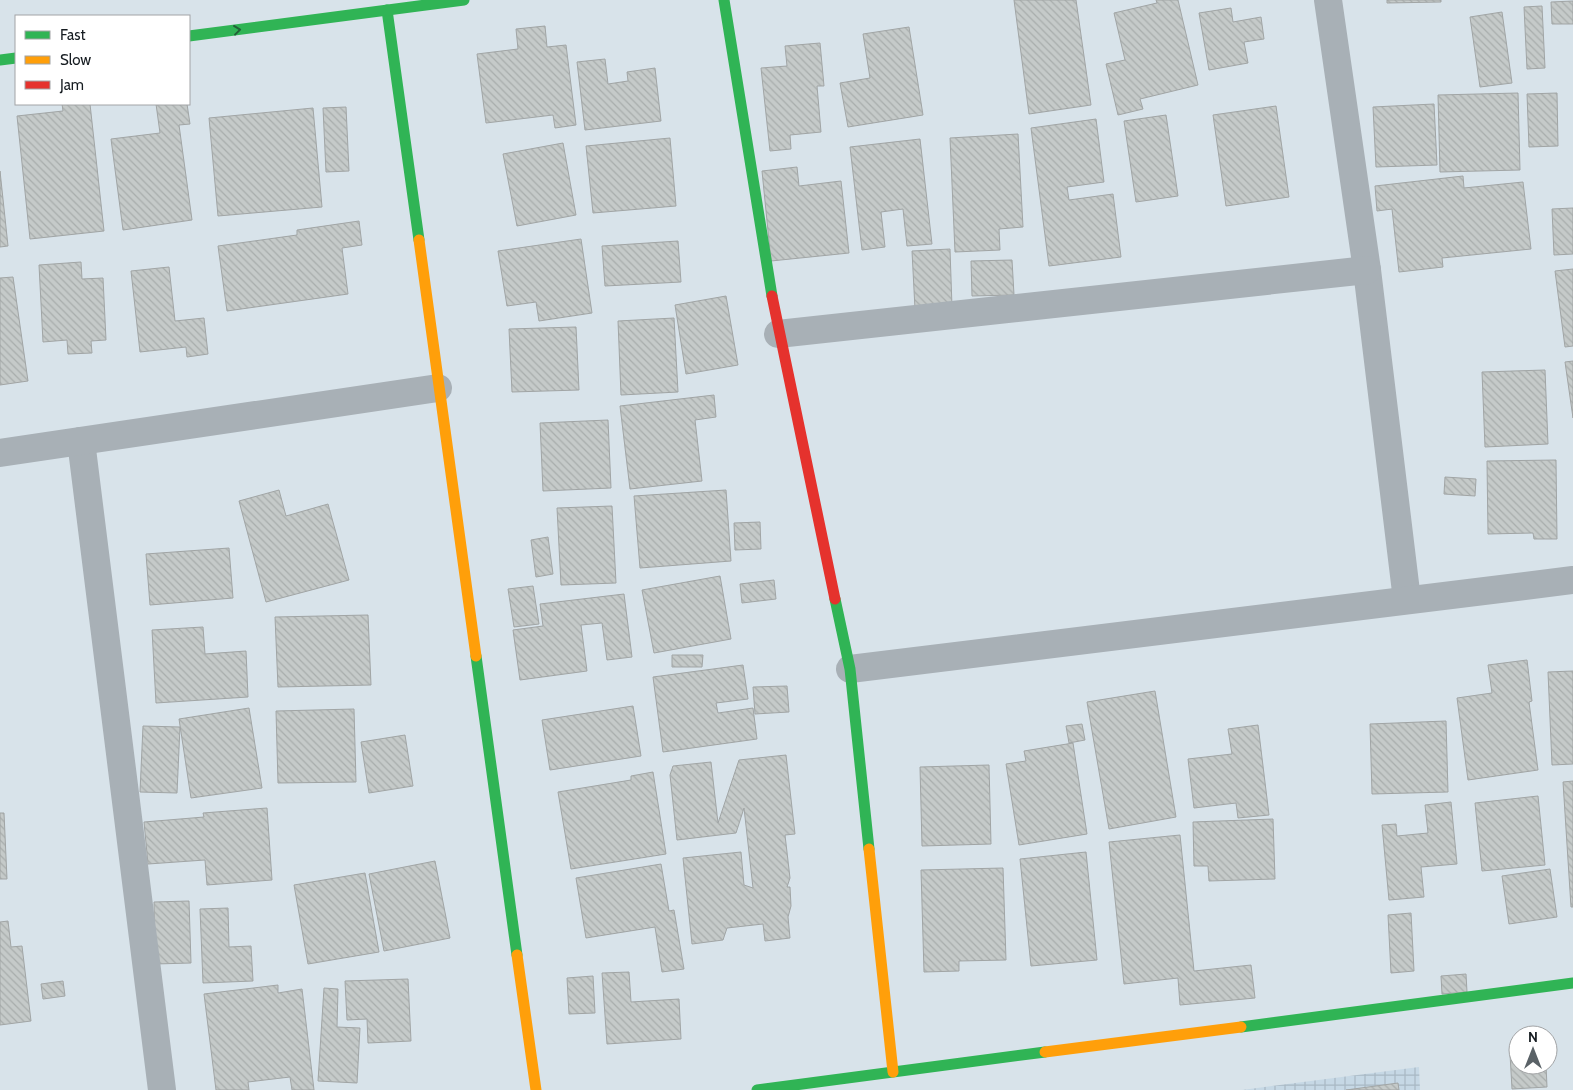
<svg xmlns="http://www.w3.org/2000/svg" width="1573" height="1090" font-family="Cabin,sans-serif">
  <defs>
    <pattern id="industrial-grid" width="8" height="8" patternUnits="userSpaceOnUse" patternTransform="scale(1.25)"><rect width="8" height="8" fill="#c6d8e5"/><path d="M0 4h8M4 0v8" fill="none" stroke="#a9b9c4"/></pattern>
    <pattern id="building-back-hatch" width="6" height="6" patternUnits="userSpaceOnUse" patternTransform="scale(1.25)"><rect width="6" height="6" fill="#c5cac9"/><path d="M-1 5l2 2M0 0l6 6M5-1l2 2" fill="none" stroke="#a8adac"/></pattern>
  </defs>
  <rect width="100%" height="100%" fill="#d8e3ea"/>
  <!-- industrial -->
  <polygon fill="url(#industrial-grid)" points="1419,1067 1420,1090 1242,1090"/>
  <!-- building -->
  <g fill="url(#building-back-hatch)" stroke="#a1a5a5">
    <polygon points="1014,0 1076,0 1091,105 1029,114"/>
    <polygon points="1156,0 1178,0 1198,85 1140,99 1143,109 1118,115 1106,64 1125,60 1114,13 1157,3"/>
    <polygon points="1387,0 1441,0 1441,2 1387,3"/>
    <polygon points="1573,1 1573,24 1552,24 1551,2"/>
    <polygon points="1542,6 1545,68 1527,69 1524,7"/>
    <polygon points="1231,8 1233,22 1261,17 1264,39 1244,42 1248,63 1209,70 1199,13"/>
    <polygon points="1502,12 1512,83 1480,87 1470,17"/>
    <polygon points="545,26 547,47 566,45 576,125 555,128 553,115 486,123 477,54 518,49 516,29"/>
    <polygon points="909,27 923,115 848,127 840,83 870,78 863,34"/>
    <polygon points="820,43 824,86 817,86 821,132 790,135 791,149 770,151 761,68 787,66 785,46"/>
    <polygon points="605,59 608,84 628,81 627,72 655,68 661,121 585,130 577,62"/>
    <polygon points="1518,93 1520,170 1440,172 1438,95"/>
    <polygon points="1557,93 1558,146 1529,147 1527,94"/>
    <polygon points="62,104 90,104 104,231 30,239 17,116 63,111"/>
    <polygon points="156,104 187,104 190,124 179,125 192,220 123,230 111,139 160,133"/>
    <polygon points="1434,104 1437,165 1376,167 1373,107"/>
    <polygon points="1276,106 1289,197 1226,206 1213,115"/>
    <polygon points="346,107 349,171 326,172 323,108"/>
    <polygon points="313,108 322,207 218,216 209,118"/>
    <polygon points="1166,115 1178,196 1136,202 1124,121"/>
    <polygon points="1096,119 1104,182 1067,187 1069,200 1113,194 1121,257 1049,266 1031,128"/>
    <polygon points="1018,134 1023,227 999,229 1000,250 955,252 950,138"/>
    <polygon points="670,138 676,206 593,213 586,146"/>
    <polygon points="920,139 932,244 907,246 903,209 881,212 885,247 862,250 850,147"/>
    <polygon points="563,143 576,215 517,226 503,154"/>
    <polygon points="797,167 799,186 841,181 849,253 771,261 762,171"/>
    <polygon points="0,171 8,246 0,247"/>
    <polygon points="1463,176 1464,188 1523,182 1531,249 1442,258 1443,267 1399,272 1392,209 1377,211 1375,186"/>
    <polygon points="1573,208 1573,254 1554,255 1552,209"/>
    <polygon points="359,221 362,245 342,248 348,294 227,311 218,246 297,235 297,230"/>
    <polygon points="581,239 592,313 539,321 536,302 507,306 498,251"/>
    <polygon points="678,241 681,282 605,286 602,246"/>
    <polygon points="950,249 952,307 915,309 912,251"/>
    <polygon points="1012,260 1014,295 972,296 971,261"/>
    <polygon points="81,262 82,279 103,278 106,340 91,341 92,353 68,354 67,340 43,342 39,265"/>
    <polygon points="169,267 175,321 204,318 208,354 187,357 186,347 140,352 131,271"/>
    <polygon points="1573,269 1573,346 1565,347 1555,271"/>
    <polygon points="13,277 28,381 0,385 0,278"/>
    <polygon points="726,296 738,365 686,374 675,305"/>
    <polygon points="674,318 678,392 621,395 618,321"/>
    <polygon points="576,327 579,390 512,392 509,329"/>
    <polygon points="1573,361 1573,418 1565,362"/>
    <polygon points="1545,370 1548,444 1485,447 1482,372"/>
    <polygon points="714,395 716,417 695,420 702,481 630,489 620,406"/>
    <polygon points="608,420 611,488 543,491 540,423"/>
    <polygon points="1556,460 1557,539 1534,539 1533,533 1488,534 1487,461"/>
    <polygon points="1445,477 1476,479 1475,496 1444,494"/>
    <polygon points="279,490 286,516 328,504 349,580 266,602 239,501"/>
    <polygon points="726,490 731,561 640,568 634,496"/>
    <polygon points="612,506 616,583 561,585 557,508"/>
    <polygon points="760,522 761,549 735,550 734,523"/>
    <polygon points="548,537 553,574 536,577 531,540"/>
    <polygon points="229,548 233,598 150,605 146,554"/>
    <polygon points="720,576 731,639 654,653 642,590"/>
    <polygon points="774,580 776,599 742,603 740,584"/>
    <polygon points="533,586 539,624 514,627 508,589"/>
    <polygon points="624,594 632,657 607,660 602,623 581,625 587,671 520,680 513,630 543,626 540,604"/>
    <polygon points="368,615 371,685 278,687 275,617"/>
    <polygon points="203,627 205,654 246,651 248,697 156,703 152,630"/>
    <polygon points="672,655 703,655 702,667 672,667"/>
    <polygon points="1527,660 1532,701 1529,702 1538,770 1468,780 1457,698 1492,693 1488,665"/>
    <polygon points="743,665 748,699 716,703 718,713 753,708 757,739 663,752 653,677"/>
    <polygon points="1573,671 1573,764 1552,765 1548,672"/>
    <polygon points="787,686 789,712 755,714 753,687"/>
    <polygon points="1155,691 1176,817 1109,829 1087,702"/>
    <polygon points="633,706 641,756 550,770 542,720"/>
    <polygon points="249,708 262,788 191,798 179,719"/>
    <polygon points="354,709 356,782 278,783 276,711"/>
    <polygon points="1446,721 1448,792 1372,794 1370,724"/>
    <polygon points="1082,724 1085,740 1069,743 1066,726"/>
    <polygon points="1258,725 1269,815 1238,818 1236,803 1194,808 1188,759 1232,754 1228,729"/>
    <polygon points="143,726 180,727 177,793 140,792"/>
    <polygon points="405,735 413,786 369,793 361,742"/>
    <polygon points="1073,743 1087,834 1019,845 1006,764 1026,761 1024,751"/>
    <polygon points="786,755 795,834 785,835 790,878 787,887 790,887 791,906 788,917 790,938 765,941 763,924 727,928 723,940 692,944 683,858 741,852 744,885 753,888 744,808 736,833 677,840 670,775 673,766 711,762 718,823 739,760"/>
    <polygon points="989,765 991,844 922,846 920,767"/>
    <polygon points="653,772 666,854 571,869 558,792 631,780 631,776"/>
    <polygon points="1573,781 1573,907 1571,907 1563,782"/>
    <polygon points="1538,796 1545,865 1482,871 1475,803"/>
    <polygon points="1451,802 1457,864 1421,867 1424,897 1389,900 1382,825 1396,824 1397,836 1428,833 1425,805"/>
    <polygon points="267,808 272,880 207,885 205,860 148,864 144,822 204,817 203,813"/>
    <polygon points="0,813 4,813 7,879 0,879"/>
    <polygon points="1273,819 1275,879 1209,881 1208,866 1194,866 1193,822"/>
    <polygon points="1180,835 1194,971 1251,965 1255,998 1180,1005 1178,978 1124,984 1109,842"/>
    <polygon points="1086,852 1097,960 1031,966 1020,859"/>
    <polygon points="435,861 450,938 384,951 369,874"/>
    <polygon points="661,864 669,911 674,910 684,969 662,972 655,927 586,938 576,878"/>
    <polygon points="1003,868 1006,960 959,961 959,971 924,972 921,870"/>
    <polygon points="1550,869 1557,917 1509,924 1502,876"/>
    <polygon points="365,873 379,952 308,964 294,885"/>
    <polygon points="189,901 191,963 155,964 154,902"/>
    <polygon points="228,908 229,947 251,946 253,981 203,983 200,909"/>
    <polygon points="1411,913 1414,971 1391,973 1388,915"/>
    <polygon points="8,921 11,947 22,946 31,1021 0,1025 0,922"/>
    <polygon points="629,972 631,1002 679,999 681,1039 607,1044 602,973"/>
    <polygon points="1466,974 1467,992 1442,994 1441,976"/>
    <polygon points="593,976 595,1013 569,1014 567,978"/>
    <polygon points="408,979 411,1041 368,1043 367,1019 347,1020 345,981"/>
    <polygon points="63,981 65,996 43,999 41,984"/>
    <polygon points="278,985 278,993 302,989 314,1090 292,1090 290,1077 248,1082 249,1090 216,1090 204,994"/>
    <polygon points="324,988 338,989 337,1027 360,1028 357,1083 318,1081"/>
    <polygon points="1518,1053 1518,1065 1546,1065 1547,1087 1512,1089 1510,1054"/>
    <polygon points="1398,1083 1399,1090 1346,1090"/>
  </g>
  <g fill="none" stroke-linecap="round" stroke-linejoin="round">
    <!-- street -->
    <g stroke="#a8b0b6" stroke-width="28">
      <polyline points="1328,0 1367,270 1407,600"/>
      <polyline points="778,334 1367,270"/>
      <polyline points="81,441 162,1090"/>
      <polyline points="0,453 438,388"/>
      <polyline points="850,669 1573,580"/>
    </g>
    <!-- fast -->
    <g stroke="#30b455" stroke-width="11">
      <polyline points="724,0 772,296"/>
      <polyline points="387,10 419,240"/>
      <polyline points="189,36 464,0"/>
      <polyline points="0,60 16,58"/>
      <polyline points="835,599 850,669 869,849"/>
      <polyline points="476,656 517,955"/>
      <polyline points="1241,1027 1573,983"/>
      <polyline points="757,1090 1045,1052"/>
    </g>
    <!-- slow -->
    <g stroke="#ff9f0a" stroke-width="11">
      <polyline points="419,240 476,656"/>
      <polyline points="869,849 893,1072"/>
      <polyline points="517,955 536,1090"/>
      <polyline points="1045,1052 1241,1027"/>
    </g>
    <!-- jam -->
    <polyline stroke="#e5322d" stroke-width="11" points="772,296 835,599"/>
  </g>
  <!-- one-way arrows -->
  <defs><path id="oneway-chevron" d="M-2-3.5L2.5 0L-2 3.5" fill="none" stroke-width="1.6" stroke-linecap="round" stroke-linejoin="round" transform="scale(1.25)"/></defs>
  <use stroke="#226038" href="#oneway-chevron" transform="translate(237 30) rotate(-7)"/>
  <!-- legend -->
  <rect x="15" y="15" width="175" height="90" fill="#ffffff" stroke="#a2a4a6"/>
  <rect x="25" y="31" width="25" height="8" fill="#30b455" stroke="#a2a4a6"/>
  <text x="60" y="40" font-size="15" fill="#161c21">Fast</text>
  <rect x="25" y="56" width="25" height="8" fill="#ff9f0a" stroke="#a2a4a6"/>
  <text x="60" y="65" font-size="15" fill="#161c21">Slow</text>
  <rect x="25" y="81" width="25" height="8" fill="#e5322d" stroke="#a2a4a6"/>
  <text x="60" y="90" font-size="15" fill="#161c21">Jam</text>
  <!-- north arrow -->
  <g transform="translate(1533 1050)"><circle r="24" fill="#ffffff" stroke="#a2a4a6"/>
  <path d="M0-4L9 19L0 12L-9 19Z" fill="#5a6267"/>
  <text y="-8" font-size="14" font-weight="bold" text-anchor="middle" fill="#161c21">N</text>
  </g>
</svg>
